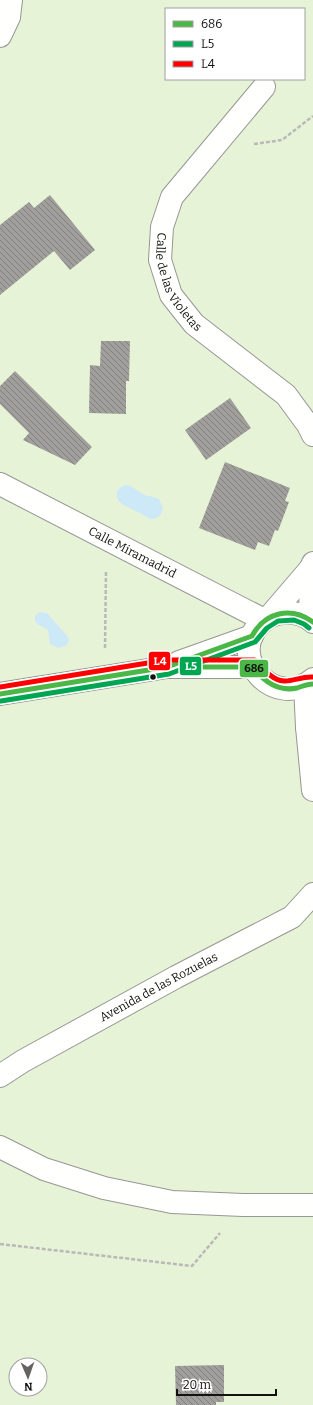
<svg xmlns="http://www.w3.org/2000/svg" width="313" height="1405" font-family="Bitter,serif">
  <defs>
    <pattern id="building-back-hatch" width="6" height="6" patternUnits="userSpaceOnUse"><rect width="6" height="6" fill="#a19f9c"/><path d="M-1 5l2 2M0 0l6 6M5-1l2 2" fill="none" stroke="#82807e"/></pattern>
  </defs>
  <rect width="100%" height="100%" fill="#fdfcf7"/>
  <!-- park -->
  <path fill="#e7f3d7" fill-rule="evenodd" d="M0,0H313V1405H0ZM166,9H304V79H166ZM16,1365H40V1389H16Z"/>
  <!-- water -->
  <g fill="#cde8f7">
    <path d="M126,485C133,486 137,491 143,494C148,497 154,496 159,499L163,508C162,513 160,518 153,519C148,519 141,513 136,511C129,507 115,504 117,493C118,488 121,487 126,485Z"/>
    <path d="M39,612L47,613L68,637L69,641L66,646L58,648L50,644L48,630C42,625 34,626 35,616Z"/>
  </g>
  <!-- building -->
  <g fill="url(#building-back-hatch)">
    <polygon points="50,195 95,250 70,270 54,251 0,295 0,225 29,202 34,208"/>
    <polygon points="101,341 130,341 129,381 126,381 126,414 89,413 90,365 100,366"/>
    <polygon points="15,371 92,447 75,465 23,440 29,433 0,404 0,386"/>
    <polygon points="230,398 251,428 206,460 185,430"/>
    <polygon points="225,462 290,488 285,501 289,502 278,531 275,530 269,546 258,542 255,550 199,528"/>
    <polygon points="224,1365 224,1402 216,1402 216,1405 176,1405 175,1366"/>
  </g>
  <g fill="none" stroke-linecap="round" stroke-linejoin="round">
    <defs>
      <g id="minor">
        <polyline points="0,36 9,17 11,0"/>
        <path id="s1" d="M264,87L172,197L162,227L160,260L171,295L194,324L286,395L308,425L313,435"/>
        <path id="s2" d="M0,484L264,620"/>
        <polyline points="269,617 311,568 313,563"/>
        <polyline points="310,619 311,568"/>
        <path d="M313,622C305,614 293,612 282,613C273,614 266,618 260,624C226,658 276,711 313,679"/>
        <polyline points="179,662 252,636"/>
        <polyline points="305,685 307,727"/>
        <polyline points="0,694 167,667 253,667"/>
        <polyline points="313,724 307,727 313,790"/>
        <path id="s3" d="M0,1076L23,1061L176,977L292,917L313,894"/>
        <polyline points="0,1147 44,1169 104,1188 172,1202 243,1205 313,1205"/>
      </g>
    </defs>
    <!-- minor casing -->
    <use href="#minor" stroke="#979795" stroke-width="24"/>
    <!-- path -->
    <g stroke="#b9b9b8" stroke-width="2.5" stroke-dasharray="4 2" stroke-linecap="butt">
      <polyline points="254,144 282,140 313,116"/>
      <polyline points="105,648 106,571"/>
      <polyline points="0,1244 192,1266 220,1233"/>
    </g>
    <!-- minor -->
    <use href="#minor" stroke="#fffffe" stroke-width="22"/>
    <defs>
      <g id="bus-1">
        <path d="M188,667H253C264,682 278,692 297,688C303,686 307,684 313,684"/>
        <path d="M0,694L167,667L252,636C265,612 291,606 313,622"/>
      </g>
      <polyline id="bus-2" points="1,701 169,674 255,642 267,628 278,621 294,620 304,624 309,628"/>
      <path id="bus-3" d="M0,687L166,660H254C261,662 264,671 270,675C286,688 296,676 313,677"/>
    </defs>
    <!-- bus-1 casing -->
    <use href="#bus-1" stroke="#fff" stroke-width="8"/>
    <!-- bus-2 casing -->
    <use href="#bus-2" stroke="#fff" stroke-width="8"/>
    <!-- bus-3 casing -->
    <use href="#bus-3" stroke="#fff" stroke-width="8"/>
    <!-- bus-1 -->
    <use href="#bus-1" stroke="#4ab747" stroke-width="5"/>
    <!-- bus-2 -->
    <use href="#bus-2" stroke="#00a651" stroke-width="5"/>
    <!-- bus-3 -->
    <use href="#bus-3" stroke="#f00" stroke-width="5"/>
  </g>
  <!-- markers -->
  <circle fill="#111" stroke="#fff" stroke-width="1.5" cx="153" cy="677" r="3.5"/>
  <g text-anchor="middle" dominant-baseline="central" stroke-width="4" stroke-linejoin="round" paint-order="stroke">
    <!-- street labels -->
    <g font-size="12" fill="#111" stroke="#fff">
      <text stroke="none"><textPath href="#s1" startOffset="235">Calle de las Violetas</textPath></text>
      <text stroke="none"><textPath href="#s2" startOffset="149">Calle Miramadrid</textPath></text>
      <text stroke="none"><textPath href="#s3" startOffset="182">Avenida de las Rozuelas</textPath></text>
    </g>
  </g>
  <g stroke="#fff" stroke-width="1.5">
    <rect x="148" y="651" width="23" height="20" rx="4" fill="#f00"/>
    <rect x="179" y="656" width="23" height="20" rx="4" fill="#00a651"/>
    <rect x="239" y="659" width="30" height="19" rx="4" fill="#4ab747"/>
  </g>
  <g font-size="11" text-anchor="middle" font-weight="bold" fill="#fff">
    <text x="160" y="665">L4</text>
    <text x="191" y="670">L5</text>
  </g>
  <g font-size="11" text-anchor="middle" font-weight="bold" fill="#111">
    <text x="254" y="672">686</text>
  </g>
  <!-- legend -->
  <rect x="165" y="8" width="140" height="72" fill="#ffffff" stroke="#a0a0a0"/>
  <rect x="173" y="21" width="20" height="6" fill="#4ab747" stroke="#a0a0a0"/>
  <text x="201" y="28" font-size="12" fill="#111111">686</text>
  <rect x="173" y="41" width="20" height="6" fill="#00a651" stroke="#a0a0a0"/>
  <text x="201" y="48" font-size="12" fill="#111111">L5</text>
  <rect x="173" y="61" width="20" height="6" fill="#ff0000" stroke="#a0a0a0"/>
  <text x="201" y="68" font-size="12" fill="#111111">L4</text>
  <!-- north arrow -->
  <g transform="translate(28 1377) rotate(178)"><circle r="19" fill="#ffffff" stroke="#a0a0a0"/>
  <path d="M0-3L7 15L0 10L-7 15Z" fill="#646362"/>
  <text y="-6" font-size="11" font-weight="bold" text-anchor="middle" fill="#111111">N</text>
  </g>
  <!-- scale -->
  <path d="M177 1389v6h99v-6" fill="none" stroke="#111111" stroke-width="2"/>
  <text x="183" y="1389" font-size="12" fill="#111111" stroke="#ffffff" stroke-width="3" paint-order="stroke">20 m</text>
</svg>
